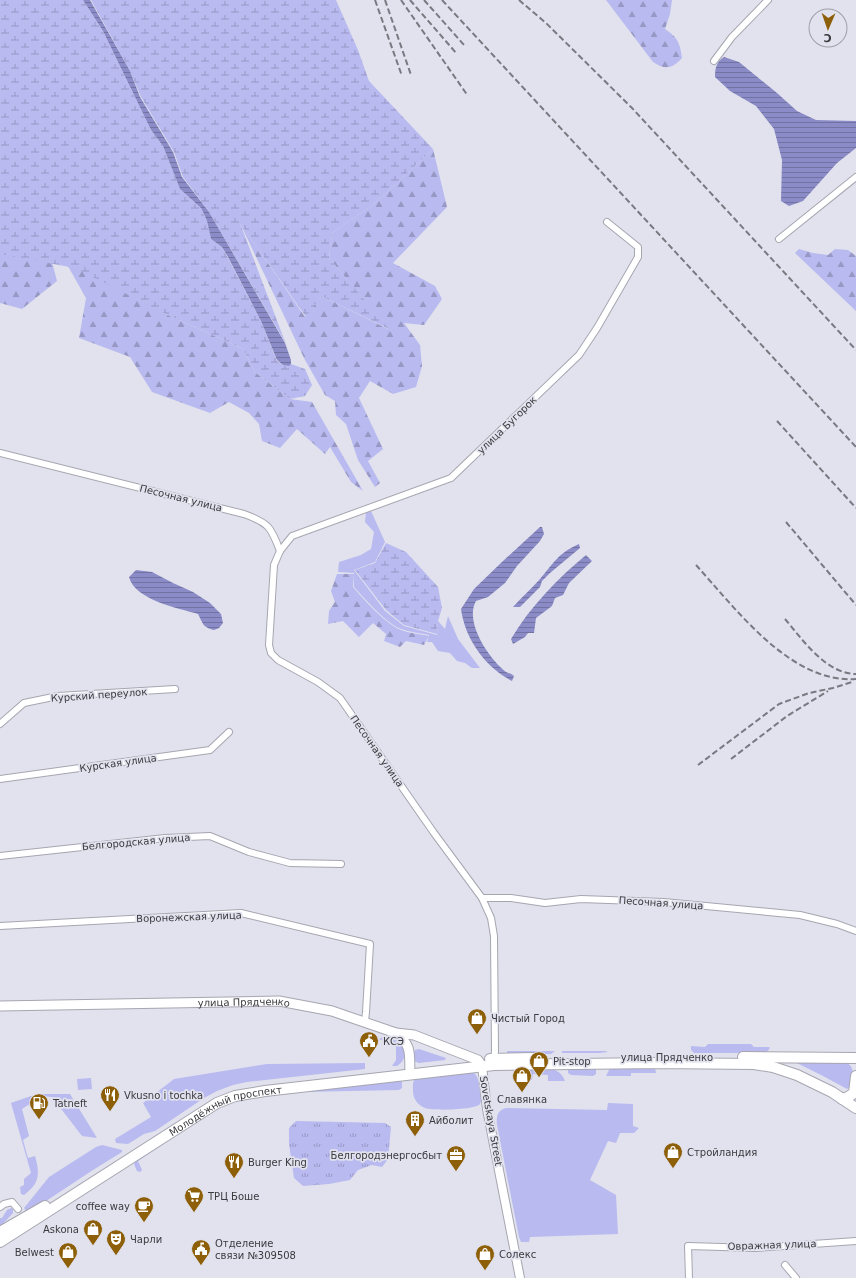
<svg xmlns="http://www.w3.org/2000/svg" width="856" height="1278" font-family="'DejaVu Sans',sans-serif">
  <defs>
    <pattern id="forest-firs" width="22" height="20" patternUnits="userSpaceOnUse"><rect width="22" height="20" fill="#b9baf0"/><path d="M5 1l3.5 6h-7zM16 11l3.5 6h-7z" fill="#9798c4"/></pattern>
    <pattern id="wetland-marsh" width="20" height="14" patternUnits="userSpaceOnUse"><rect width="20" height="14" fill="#b9baf0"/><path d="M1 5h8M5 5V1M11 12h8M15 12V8" fill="none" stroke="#9798c4"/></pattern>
    <pattern id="park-tufts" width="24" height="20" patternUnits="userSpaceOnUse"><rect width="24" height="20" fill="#b9baf0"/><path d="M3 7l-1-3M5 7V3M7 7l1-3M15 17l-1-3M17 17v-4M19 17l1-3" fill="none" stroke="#9798c4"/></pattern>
    <pattern id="water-rules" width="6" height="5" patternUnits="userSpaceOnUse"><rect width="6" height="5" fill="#8b8bc7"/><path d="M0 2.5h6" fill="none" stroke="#7373a3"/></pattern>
  </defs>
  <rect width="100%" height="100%" fill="#e1e2ed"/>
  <!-- grass -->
  <g fill="#b9baf0">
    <path d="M371,511L385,542L375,562L354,570L385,611L404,626L437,635L438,621L445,629L448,616L458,639L480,668H472L465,663L457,661L450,653L438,651L432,642H427L429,635C420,633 410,632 401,629C387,624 365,599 354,587V573L338,572L339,562L361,555L371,549L374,532L365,522L366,512Z"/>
    <path d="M385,1036L402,1042C407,1050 406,1061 397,1066H392L396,1060V1046L379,1039Z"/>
    <polygon points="708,1044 751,1044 754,1047 769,1047 770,1048 766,1053 694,1053 691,1050 691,1046 705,1047"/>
    <polygon points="419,1049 446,1058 445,1060 419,1063 414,1061 413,1054 415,1050"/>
    <polygon points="507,1051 555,1051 551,1054 507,1054"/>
    <polygon points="562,1051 605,1051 608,1052 599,1053 562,1053"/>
    <path d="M797,1061L847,1063C856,1068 852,1078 850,1087L847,1089L823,1076L797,1063Z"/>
    <polygon points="365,1063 365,1069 247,1082 233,1085 217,1091 204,1098 155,1131 144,1134 128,1144 116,1143 115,1139 151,1117 143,1103 174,1079 267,1064"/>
    <path d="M541,1068C552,1068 561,1070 565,1081H548V1075L533,1074L532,1080H530V1075L528,1073V1070Z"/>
    <polygon points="610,1068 655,1068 656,1073 631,1073 631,1076 606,1076"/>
    <polygon points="568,1069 596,1069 596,1074 593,1076 571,1075 568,1073"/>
    <path d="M473,1072C479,1077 479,1084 480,1091C481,1095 482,1100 480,1104C475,1110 433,1111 425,1108C418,1105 413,1099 413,1091C413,1085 412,1081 417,1077Z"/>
    <polygon points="91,1078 92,1089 78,1090 77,1079"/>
    <polygon points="393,1080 398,1080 402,1082 402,1088 399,1090 301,1092 269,1095 241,1099 228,1103 208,1114 138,1161 142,1170 140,1172 137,1171 134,1164 138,1157 214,1108 229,1100 267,1093"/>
    <path d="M43,1094H70L97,1138L82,1136L52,1097L42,1096L22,1109L29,1136L23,1140L28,1158L35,1156C40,1174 40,1183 24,1195L21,1194L20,1187L24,1185V1179L31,1173L11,1103L31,1096Z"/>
    <path d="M608,1103L633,1104V1126L639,1128L634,1133H620L616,1143L608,1141L590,1180L616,1195L618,1234L530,1237L529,1242H521L519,1237L497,1125C496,1116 498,1109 507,1108L607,1110Z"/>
    <polygon points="102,1145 122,1150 122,1152 93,1170 37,1207 27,1212 24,1208 49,1177 96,1147"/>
    <polygon points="11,1208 13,1209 13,1213 0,1227 0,1218 2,1218 7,1210"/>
  </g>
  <!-- forest -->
  <g fill="url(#forest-firs)">
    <path d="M606,0H672L670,14L665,29C677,37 680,42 682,58C672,69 665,70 653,62Z"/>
    <polygon points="0,66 147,303 170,316 237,346 243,349 255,372 290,399 312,402 363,491 351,482 330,447 325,454 297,429 280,448 262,441 259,424 249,413 229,402 210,413 152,392 130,357 79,338 86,298 65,261 52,262 57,281 22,309 0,303"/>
    <polygon points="433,149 447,207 393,263 435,286 442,299 424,325 404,323 420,345 422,366 416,387 393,394 370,381 359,398 383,449 368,461 380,483 375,487 358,460 346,424 336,415 335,401 325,395 305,360 239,221 305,317 321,296 388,329 329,258 332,233 374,204"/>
    <polygon points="799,249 813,253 828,255 835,249 848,250 856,256 856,311 795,253"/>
    <path d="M337,574H354L353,587C364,600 386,624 401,630C409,633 420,634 429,636L424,645L406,641L400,647L384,641L386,634L373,623L359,637L343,621L328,624L329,611L335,602L331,591Z"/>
  </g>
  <!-- wetland -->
  <g fill="url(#wetland-marsh)">
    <polygon points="0,0 83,0 103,31 151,130 163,146 180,189 201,208 204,214 207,221 211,239 222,247 228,258 261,321 277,361 283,365 288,366 291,364 305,369 312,385 305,396 290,399 255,372 243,349 237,346 170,316 75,268 0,254"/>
    <polygon points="91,0 336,0 358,50 369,81 433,149 374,204 332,233 329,258 389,329 321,296 306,317 240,223 292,360 285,342 209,212 183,177 174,152 141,97 130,71"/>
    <polygon points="386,543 406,552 438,587 442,608 438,621 437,634 404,625 386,610 355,570 375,563"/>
  </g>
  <!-- park -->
  <polygon fill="url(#park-tufts)" points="296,1121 385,1123 391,1127 388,1159 382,1167 372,1165 358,1170 350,1180 329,1184 303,1186 294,1178 289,1144 289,1128"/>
  <!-- water -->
  <g fill="url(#water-rules)">
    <polygon points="83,0 90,0 130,71 140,97 173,152 182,177 209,212 285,343 291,360 291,364 289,366 283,365 277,360 261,321 228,257 222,247 211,239 207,221 204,214 201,208 180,189 163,146 151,130 103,31"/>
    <path d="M724,57L739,62L777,93L797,111L816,120L856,121V148L837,163L803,201L789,206L781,201L782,160L774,129L756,106L730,91L715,77C715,69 716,62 724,57Z"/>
    <path d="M540,527H542L544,534L540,541L517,566L505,583L488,597L476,601C464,622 489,659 506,672C508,673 512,674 514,676L512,681C485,667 465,639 461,609L474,589L503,561Z"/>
    <path d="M579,544L580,548L550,573L542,581L540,587L520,607H513C522,597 531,589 540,579C554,563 558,553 579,544Z"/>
    <path d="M586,555L592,561L569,583L563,595L555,598L552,606L536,618L534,633H528L525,637L513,644L511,639C530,607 558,578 586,555Z"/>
    <path d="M136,570L152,572L173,583L193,592L210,603L221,614L223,623L219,628L214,630C202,627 203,623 198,614C178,608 135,600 129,577Z"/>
  </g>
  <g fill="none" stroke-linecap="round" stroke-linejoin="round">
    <defs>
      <g id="minor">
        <polyline points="714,61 732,37 768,0"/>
        <polyline points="607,222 638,247 638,257 597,328 579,355 451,478 292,536 280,551 274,565 269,645 271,653 278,660 318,682 340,698 434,833 482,898 511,898 545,903 581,899 664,902 800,915 837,924 856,931"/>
        <polyline points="779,239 856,177"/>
        <path d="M0,453L244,514C269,523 271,527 280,551"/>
        <polyline points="0,724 24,703 58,696 175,689"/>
        <polyline points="0,779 210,750 229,732"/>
        <polyline points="0,856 165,838 210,836 249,852 290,863 341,864"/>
        <polyline points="482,898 491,918 494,936 495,1051 494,1059 493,1060"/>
        <polyline points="0,926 241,913 370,944 366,1012 365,1021"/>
        <polyline points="0,1207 4,1204 12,1202 18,1209"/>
        <polyline points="785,1265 796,1278"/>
        <polyline points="689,1278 688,1246 755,1248 856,1241"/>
      </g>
      <polyline id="tertiary" points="482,1066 487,1109 520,1278"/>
      <g id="secondary">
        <path id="s1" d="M0,1006L279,1001L332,1011L396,1033L414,1035L478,1060L482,1066"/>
        <path d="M396,1033C413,1046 409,1055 410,1074"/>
      </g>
      <g id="primary">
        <polyline points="743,1057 856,1058"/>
        <polyline points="490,1059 534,1058"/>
        <polyline points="842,1099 848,1097 854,1093 856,1076"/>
        <polyline points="0,1232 45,1206"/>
        <path id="s2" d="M0,1242L217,1103L235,1096L265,1091L494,1065L659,1063L754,1064L773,1067L797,1075L832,1092L856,1108"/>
      </g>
    </defs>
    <!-- minor casing -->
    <use href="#minor" stroke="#a6a6b1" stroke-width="8"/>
    <!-- tertiary casing -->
    <use href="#tertiary" stroke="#a6a6b1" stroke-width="10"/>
    <!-- secondary casing -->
    <use href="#secondary" stroke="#a6a6b1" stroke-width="11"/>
    <!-- primary casing -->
    <use href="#primary" stroke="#a6a6b1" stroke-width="12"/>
    <!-- minor -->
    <use href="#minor" stroke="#fff" stroke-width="6"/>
    <!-- tertiary -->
    <use href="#tertiary" stroke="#fff" stroke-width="8"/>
    <!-- secondary -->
    <use href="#secondary" stroke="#fff" stroke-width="9"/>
    <!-- primary -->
    <use href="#primary" stroke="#fff" stroke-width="10"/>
    <!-- rail -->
    <g stroke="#797a81" stroke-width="2" stroke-dasharray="6 3" stroke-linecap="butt">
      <polyline points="375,0 402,76"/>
      <polyline points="385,0 411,75"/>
      <polyline points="401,0 468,96"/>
      <polyline points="410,0 457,54"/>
      <polyline points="424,0 465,46"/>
      <polyline points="442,0 856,447"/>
      <polyline points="519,0 546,23 632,108 856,350"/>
      <polyline points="777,421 856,508"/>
      <polyline points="786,522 856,605"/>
      <path d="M696,565C736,609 791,684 856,679"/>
      <path d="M785,619C802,639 826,674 856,674"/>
      <polyline points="731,759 787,716 828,691"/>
      <polyline points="698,765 779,704 809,693 833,688 852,682"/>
    </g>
  </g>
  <!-- icons -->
  <defs>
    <symbol id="shop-pin" viewBox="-11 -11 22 30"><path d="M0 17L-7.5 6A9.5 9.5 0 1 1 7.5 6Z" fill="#8e5f09" stroke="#e1e2ed"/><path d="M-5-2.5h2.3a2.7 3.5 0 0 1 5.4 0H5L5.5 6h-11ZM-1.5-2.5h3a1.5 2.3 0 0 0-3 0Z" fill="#fff"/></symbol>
    <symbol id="civic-pin" viewBox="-11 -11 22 30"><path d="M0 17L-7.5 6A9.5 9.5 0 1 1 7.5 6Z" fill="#8e5f09" stroke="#e1e2ed"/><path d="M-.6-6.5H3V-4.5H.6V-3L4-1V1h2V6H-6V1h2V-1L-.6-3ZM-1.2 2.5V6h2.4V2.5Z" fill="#fff"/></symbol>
    <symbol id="restaurant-pin" viewBox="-11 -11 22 30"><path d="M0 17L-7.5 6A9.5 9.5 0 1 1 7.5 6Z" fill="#8e5f09" stroke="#e1e2ed"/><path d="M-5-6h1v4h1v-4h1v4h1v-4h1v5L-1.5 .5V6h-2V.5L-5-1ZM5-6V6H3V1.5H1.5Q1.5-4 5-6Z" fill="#fff"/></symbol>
    <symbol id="fuel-pin" viewBox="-11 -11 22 30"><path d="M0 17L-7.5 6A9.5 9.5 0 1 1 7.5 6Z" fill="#8e5f09" stroke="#e1e2ed"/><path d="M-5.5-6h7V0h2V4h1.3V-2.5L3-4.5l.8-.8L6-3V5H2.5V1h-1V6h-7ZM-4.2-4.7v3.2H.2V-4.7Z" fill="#fff"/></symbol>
    <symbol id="building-pin" viewBox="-11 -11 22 30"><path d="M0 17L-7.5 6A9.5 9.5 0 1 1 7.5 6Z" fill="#8e5f09" stroke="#e1e2ed"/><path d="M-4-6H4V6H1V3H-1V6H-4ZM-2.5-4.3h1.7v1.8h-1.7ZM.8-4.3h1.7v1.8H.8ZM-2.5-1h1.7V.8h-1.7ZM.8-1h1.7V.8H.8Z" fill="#fff"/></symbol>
    <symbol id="office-pin" viewBox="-11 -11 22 30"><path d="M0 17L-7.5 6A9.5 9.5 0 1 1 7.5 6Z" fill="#8e5f09" stroke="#e1e2ed"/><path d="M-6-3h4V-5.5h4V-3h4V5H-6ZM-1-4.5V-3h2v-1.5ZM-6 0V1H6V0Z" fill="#fff"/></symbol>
    <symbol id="supermarket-pin" viewBox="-11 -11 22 30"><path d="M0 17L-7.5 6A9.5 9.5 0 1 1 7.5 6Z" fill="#8e5f09" stroke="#e1e2ed"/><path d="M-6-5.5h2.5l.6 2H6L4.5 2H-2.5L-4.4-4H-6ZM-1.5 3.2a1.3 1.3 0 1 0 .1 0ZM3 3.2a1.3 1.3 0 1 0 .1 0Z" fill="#fff"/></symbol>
    <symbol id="cafe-pin" viewBox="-11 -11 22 30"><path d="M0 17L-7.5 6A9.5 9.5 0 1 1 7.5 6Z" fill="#8e5f09" stroke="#e1e2ed"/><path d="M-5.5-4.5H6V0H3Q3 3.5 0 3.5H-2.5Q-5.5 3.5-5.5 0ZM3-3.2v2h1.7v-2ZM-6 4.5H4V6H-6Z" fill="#fff"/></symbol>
    <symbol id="theatre-pin" viewBox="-11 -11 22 30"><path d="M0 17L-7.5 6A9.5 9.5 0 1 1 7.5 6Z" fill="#8e5f09" stroke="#e1e2ed"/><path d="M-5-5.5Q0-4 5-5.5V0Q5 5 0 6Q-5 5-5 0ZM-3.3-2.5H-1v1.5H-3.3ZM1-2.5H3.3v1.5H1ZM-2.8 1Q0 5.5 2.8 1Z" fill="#fff"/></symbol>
  </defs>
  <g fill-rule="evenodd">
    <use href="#shop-pin" x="466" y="1007" width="22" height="30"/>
    <use href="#civic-pin" x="358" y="1030" width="22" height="30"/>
    <use href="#shop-pin" x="528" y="1050" width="22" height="30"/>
    <use href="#shop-pin" x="511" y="1065" width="22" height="30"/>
    <use href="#restaurant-pin" x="99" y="1084" width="22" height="30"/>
    <use href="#fuel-pin" x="28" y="1092" width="22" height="30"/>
    <use href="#building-pin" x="404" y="1109" width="22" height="30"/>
    <use href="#shop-pin" x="662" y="1141" width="22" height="30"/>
    <use href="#office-pin" x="445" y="1144" width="22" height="30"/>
    <use href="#restaurant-pin" x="223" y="1151" width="22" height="30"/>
    <use href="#supermarket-pin" x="183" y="1185" width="22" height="30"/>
    <use href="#cafe-pin" x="133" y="1195" width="22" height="30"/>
    <use href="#shop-pin" x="82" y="1218" width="22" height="30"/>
    <use href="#theatre-pin" x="105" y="1228" width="22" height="30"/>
    <use href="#civic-pin" x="190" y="1238" width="22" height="30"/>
    <use href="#shop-pin" x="57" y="1241" width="22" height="30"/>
    <use href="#shop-pin" x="474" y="1243" width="22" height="30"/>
  </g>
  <g text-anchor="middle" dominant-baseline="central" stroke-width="3.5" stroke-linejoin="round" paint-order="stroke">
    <!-- street labels -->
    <g font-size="10" fill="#3a3a3f" stroke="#e1e2ed">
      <text transform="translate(507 425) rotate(-44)">улица Бугорок</text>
      <text transform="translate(181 498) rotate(14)">Песочная улица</text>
      <text transform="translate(99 695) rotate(-4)">Курский переулок</text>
      <text transform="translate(377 751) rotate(55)">Песочная улица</text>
      <text transform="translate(118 763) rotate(-8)">Курская улица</text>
      <text transform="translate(136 842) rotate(-5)">Белгородская улица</text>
      <text transform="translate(661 903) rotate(4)">Песочная улица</text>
      <text transform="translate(189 917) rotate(-2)">Воронежская улица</text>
      <text stroke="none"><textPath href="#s1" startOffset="244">улица Прядченко</textPath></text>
      <text x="667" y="1057">улица Прядченко</text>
      <text stroke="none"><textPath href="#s2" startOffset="263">Молодёжный проспект</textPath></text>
      <text transform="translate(491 1121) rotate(80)">Sovetskaya Street</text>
      <text transform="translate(772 1245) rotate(-2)">Овражная улица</text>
    </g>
    <!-- poi labels -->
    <g font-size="10" fill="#3a3a3f" stroke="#e1e2ed" text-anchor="start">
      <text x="491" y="1018">Чистый Город</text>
      <text x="383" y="1041">КСЭ</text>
      <text x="553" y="1061">Pit-stop</text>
      <text x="124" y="1095">Vkusno i tochka</text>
      <text x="522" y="1099" text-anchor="middle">Славянка</text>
      <text x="53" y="1103">Tatneft</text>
      <text x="429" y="1120">Айболит</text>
      <text x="687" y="1152">Стройландия</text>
      <text x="442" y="1155" text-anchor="end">Белгородэнергосбыт</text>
      <text x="248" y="1162">Burger King</text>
      <text x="208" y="1196">ТРЦ Боше</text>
      <text x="130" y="1206" text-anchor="end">coffee way</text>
      <text x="79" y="1229" text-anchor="end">Askona</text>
      <text x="130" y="1239">Чарли</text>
      <text x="215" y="1243">Отделение<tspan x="215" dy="12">связи №309508</tspan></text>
      <text x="54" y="1252" text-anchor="end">Belwest</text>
      <text x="499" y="1254">Солекс</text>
    </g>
  </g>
  <!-- north arrow -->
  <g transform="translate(828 28) rotate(182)"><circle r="19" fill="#e1e2ed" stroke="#9e9fa7"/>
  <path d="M0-3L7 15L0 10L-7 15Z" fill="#8e5f09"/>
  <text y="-6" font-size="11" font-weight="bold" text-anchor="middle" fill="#3a3a3f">С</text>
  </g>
</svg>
